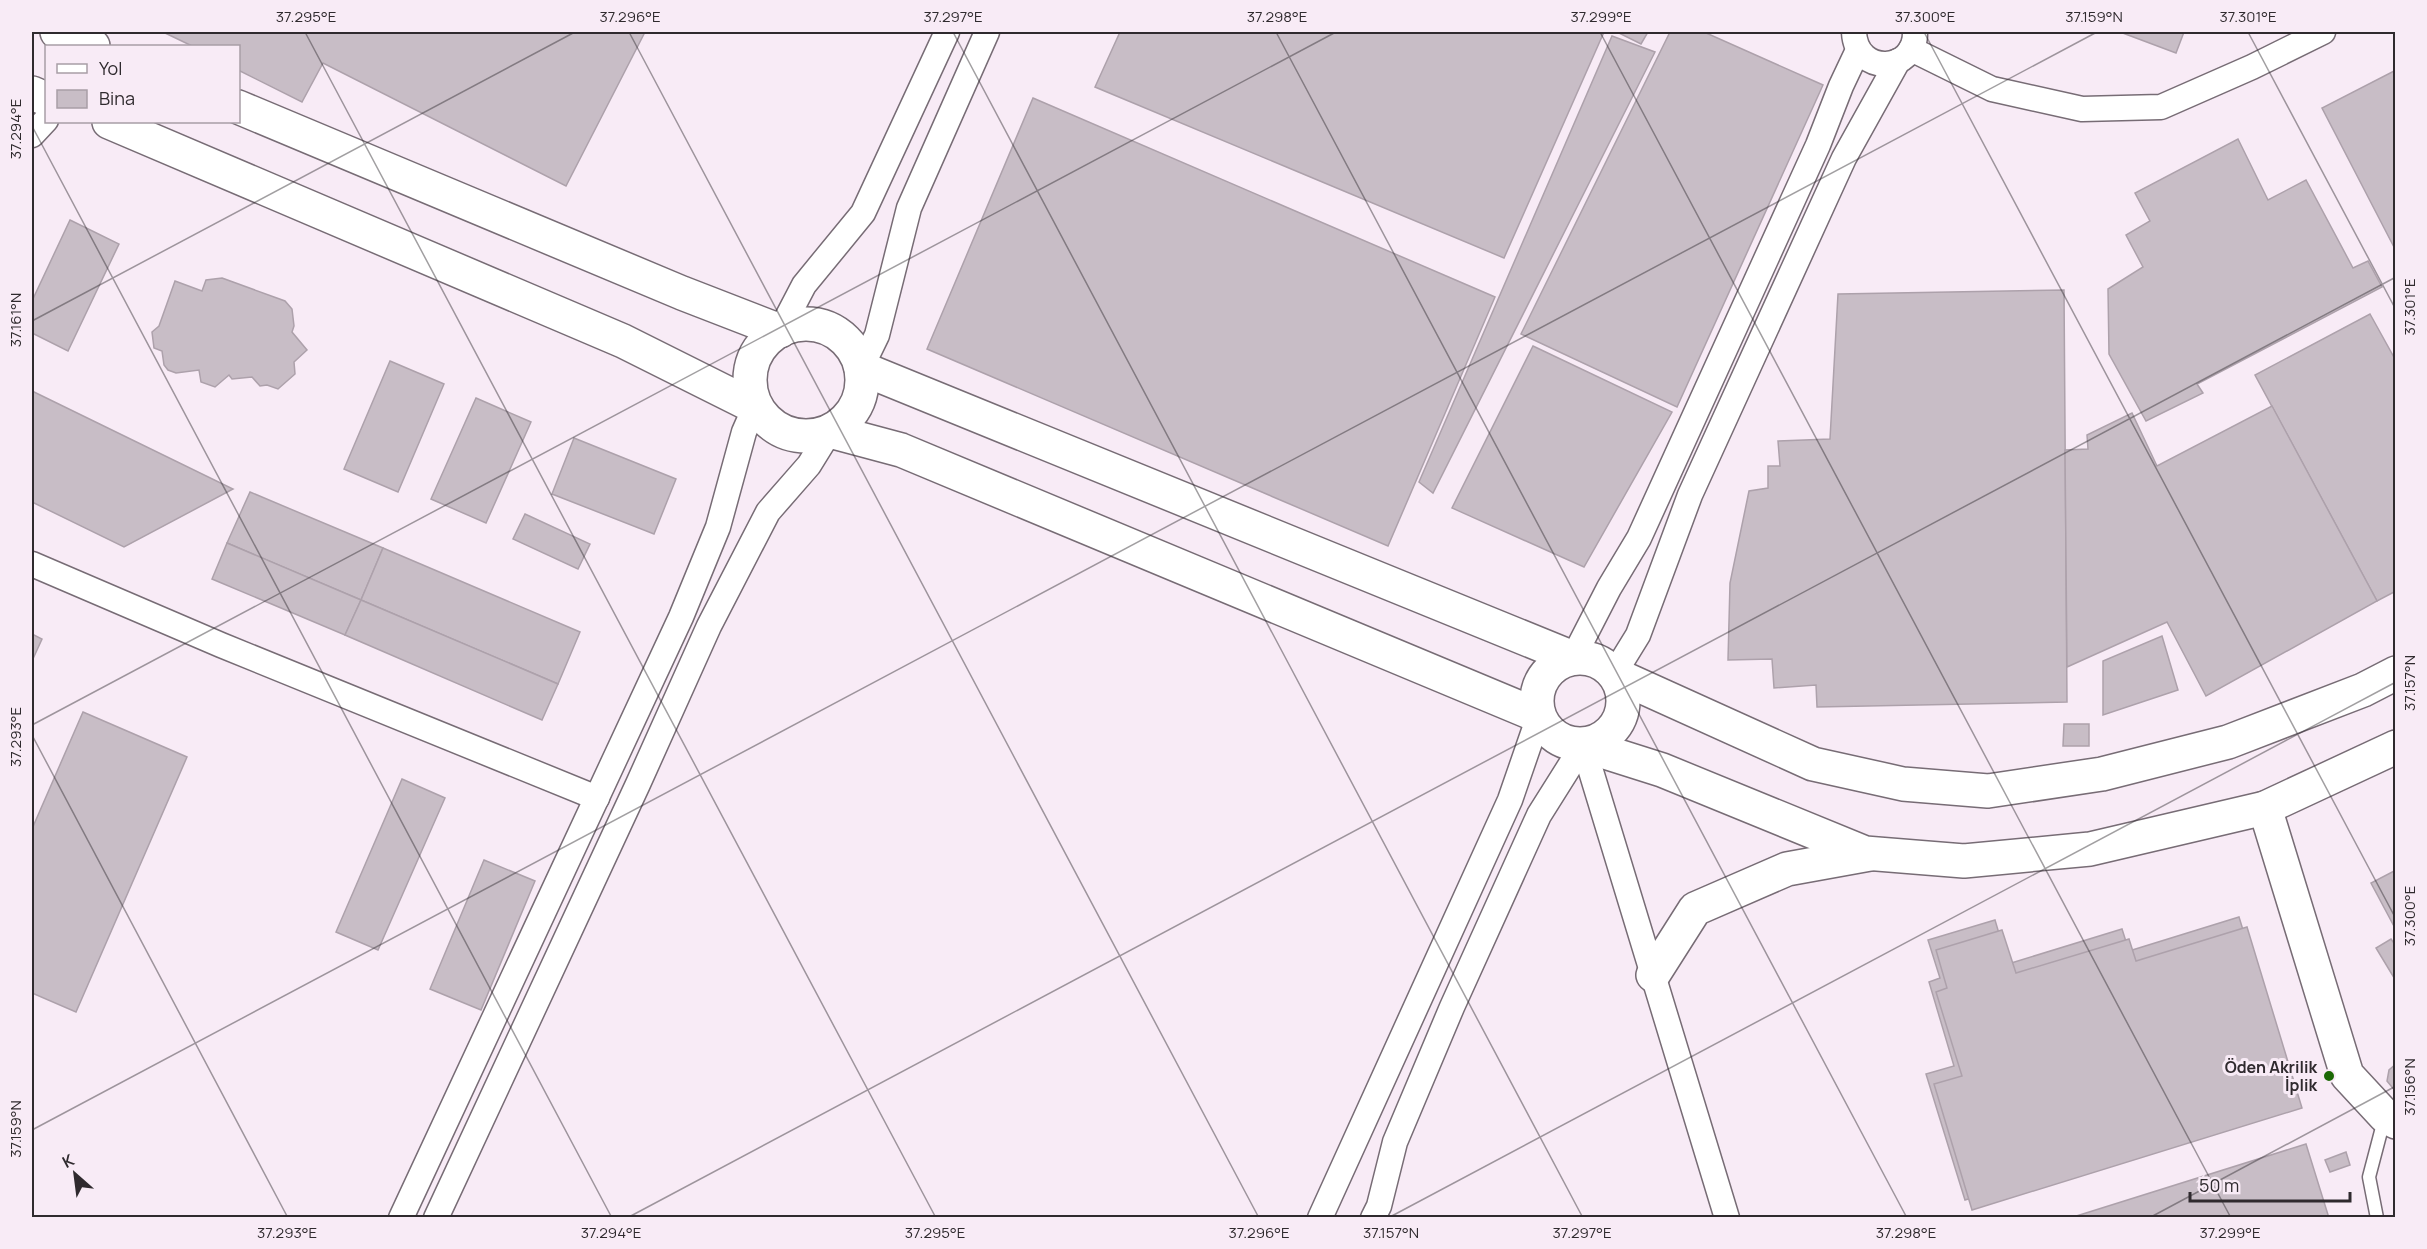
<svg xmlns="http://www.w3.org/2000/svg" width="2427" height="1249" font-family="Manrope,sans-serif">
  <rect width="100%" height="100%" fill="#f8ebf6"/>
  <!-- building -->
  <g fill="#c8bdc6" stroke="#ada1ab" stroke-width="1.5">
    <polygon points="163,32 645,32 566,186 323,63 302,102 238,70 238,46 192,46"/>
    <polygon points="1120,32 1604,32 1504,258 1095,87"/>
    <polygon points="1617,32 1648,32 1641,44"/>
    <polygon points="1670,32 1704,32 1823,85 1677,407 1521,334"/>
    <polygon points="2120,32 2184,32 2176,53"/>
    <polygon points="1612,36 1655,52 1433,493 1419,482"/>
    <polygon points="2396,70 2396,251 2322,108"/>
    <polygon points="1033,98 1495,297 1388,546 927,349"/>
    <polygon points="2238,139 2268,200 2306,180 2353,268 2368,261 2382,287 2197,384 2203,393 2146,421 2109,354 2108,289 2143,267 2126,235 2150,221 2135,193"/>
    <polygon points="70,220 119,244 68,351 32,333 32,301"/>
    <polygon points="222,278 285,301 292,309 294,326 292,332 307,350 294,362 295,374 278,389 267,385 260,386 252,377 232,379 229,375 215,387 201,382 199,370 176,373 168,370 164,365 162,351 154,348 152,332 159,326 175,281 202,291 206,280"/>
    <polygon points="2064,290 2067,702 1817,707 1816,685 1774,688 1772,659 1728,660 1730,583 1749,491 1768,488 1768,466 1780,466 1778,441 1830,439 1838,294"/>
    <polygon points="2370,314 2396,361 2396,591 2377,601 2255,375"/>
    <polygon points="1533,346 1672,412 1584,567 1452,508"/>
    <polygon points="390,361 444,384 398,492 344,469"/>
    <polygon points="32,391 233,489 124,547 32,502"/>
    <polygon points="476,398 531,422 486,523 431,499"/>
    <polygon points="2272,406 2377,601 2206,696 2167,622 2067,667 2065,450 2088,449 2087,435 2132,413 2157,466"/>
    <polygon points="574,438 676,479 654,534 552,494"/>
    <polygon points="250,492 383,548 361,600 227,543"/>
    <polygon points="525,514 590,544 578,569 513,539"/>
    <polygon points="227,543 361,600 345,635 212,579"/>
    <polygon points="383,548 580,632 558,684 361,600"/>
    <polygon points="361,600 558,684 542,720 345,635"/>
    <polygon points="32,634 42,639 32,661"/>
    <polygon points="2162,636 2178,690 2103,715 2103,661"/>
    <polygon points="83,712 187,757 76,1012 32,993 32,829"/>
    <polygon points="2064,724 2089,724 2089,746 2063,746"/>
    <polygon points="402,779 445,798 378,950 336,932"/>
    <polygon points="484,860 535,881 481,1010 430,989"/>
    <polygon points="2396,870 2396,930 2371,883"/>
    <polygon points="2239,917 2295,1098 1965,1200 1926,1074 1954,1066 1929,982 1940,978 1928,940 1995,920 2008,964 2122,929 2129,951"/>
    <polygon points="2247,927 2302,1108 1972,1210 1934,1084 1962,1076 1936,992 1947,988 1936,950 2002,930 2016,973 2129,939 2136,961"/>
    <polygon points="2391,939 2396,946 2396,981 2376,948"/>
    <polygon points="2396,1064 2396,1092 2387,1081 2389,1070"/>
    <polygon points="2306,1144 2329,1218 2070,1218"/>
    <polygon points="2346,1152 2350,1165 2330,1172 2325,1160"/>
  </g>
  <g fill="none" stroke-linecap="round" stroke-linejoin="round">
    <defs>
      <polyline id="lane" points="2377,1218 2369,1177 2385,1116"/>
      <g id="street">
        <path d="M1854,32C1856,76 1916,73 1915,32"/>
        <polyline points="1911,49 1992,89 2082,109 2161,107 2252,67 2323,32"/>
        <polyline points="32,135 46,120"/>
        <polyline points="780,331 804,285 863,213 947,32"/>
        <polyline points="861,368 877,335 909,208 987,32"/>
        <polyline points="32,564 221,645 597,798"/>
        <polyline points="1573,658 1609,588 1639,538 1818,145 1841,86 1858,50"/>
        <polyline points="1614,674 1638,635 1690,495 1844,158 1898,61"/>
        <polyline points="1583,745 1727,1218"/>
        <polyline points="401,1218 681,617 718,527 744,432 755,407"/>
        <polyline points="436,1218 638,784 709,626 768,512 809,465 830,431"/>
        <polyline points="1320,1218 1510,800 1539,716"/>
        <polyline points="1373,1218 1379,1206 1395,1142 1452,1007 1539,815 1583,745"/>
      </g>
      <g id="secondary">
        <polyline points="57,32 93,46"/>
        <polyline points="32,93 46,99"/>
        <polyline points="238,107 682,293 780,331"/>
        <polyline points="109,122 623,341 755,407"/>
        <circle cx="806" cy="380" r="56"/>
        <polyline points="861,368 1573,658"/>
        <polyline points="830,431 901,450 1539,716"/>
        <circle cx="1580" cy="701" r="43"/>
        <polyline points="1614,674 1813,764 1903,784 1988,791 2102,774 2228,742 2363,690 2396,673"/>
        <polyline points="1583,745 1662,770 1865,853 1964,861 2090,849 2265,808 2396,747"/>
        <polyline points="2265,808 2347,1075 2385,1116 2396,1122"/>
        <polyline points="1653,975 1695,909 1787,869 1870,854"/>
      </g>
    </defs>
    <!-- lane casing -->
    <use href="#lane" stroke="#776c75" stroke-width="15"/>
    <!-- street casing -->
    <use href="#street" stroke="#776c75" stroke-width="27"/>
    <!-- secondary casing -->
    <use href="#secondary" stroke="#776c75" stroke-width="36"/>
    <!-- lane -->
    <use href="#lane" stroke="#fff" stroke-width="12"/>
    <!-- street -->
    <use href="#street" stroke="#fff" stroke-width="24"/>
    <!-- secondary -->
    <use href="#secondary" stroke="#fff" stroke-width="33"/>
  </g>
  <!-- ticks -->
  <path fill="none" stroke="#2f2a2e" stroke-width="1.5" stroke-opacity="0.45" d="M305,32L936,1218M629,32L1259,1218M953,32L1583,1218M1276,32L1907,1218M1600,32L2231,1218M1924,32L2396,919M2248,32L2396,310M32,126L612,1218M32,321L575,32M32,725L1336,32M32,735L288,1218M32,1130L2097,32M627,1218L2396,277M1388,1218L2396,682M2149,1218L2396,1086"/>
  <!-- markers -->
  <circle fill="#1b6805" stroke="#f8ebf6" stroke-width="2" cx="2329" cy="1076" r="6"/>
  <g text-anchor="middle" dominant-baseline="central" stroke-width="6" stroke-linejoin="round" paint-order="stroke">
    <!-- poi labels -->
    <g font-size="16" font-weight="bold" fill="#2f2a2e" stroke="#f8ebf6" text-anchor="end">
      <text x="2317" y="1067">Öden Akrilik<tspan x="2317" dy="18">İplik</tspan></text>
    </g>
  </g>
  <!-- border -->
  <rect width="2427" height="1249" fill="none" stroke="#f8ebf6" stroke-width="66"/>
  <!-- legend -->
  <rect x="45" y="45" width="195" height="78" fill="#f8ebf6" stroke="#a89ea6" stroke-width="1.5"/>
  <rect x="57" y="64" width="30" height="9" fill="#ffffff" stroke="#a89ea6" stroke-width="1.5"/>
  <text x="99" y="75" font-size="18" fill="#2f2a2e">Yol</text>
  <rect x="57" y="90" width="30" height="18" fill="#c8bdc6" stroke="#a89ea6" stroke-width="1.5"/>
  <text x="99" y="105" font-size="18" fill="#2f2a2e">Bina</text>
  <!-- north arrow -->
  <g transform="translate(75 1174) rotate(332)" stroke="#f8ebf6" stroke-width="4.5" paint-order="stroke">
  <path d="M0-4.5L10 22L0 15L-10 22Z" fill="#2f2a2e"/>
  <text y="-9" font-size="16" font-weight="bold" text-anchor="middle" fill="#2f2a2e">K</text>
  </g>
  <!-- scale -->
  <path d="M2190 1192v9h160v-9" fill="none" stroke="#2f2a2e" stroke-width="3"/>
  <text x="2199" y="1192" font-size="18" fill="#2f2a2e" stroke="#f8ebf6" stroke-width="4.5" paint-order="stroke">50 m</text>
  <rect x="33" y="33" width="2361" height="1183" fill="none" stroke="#2f2a2e" stroke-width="2"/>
  <g font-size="15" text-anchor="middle" fill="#2f2a2e">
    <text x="306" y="22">37.295°E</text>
    <text x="630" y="22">37.296°E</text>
    <text x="953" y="22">37.297°E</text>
    <text x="1277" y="22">37.298°E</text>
    <text x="1601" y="22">37.299°E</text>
    <text x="1925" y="22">37.300°E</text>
    <text x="2094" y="22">37.159°N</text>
    <text x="2248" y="22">37.301°E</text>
    <text transform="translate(16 129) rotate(-90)" y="5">37.294°E</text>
    <text transform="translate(2410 307) rotate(-90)" y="5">37.301°E</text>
    <text transform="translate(16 320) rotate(-90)" y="5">37.161°N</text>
    <text transform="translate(2410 683) rotate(-90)" y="5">37.157°N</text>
    <text transform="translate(16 737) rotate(-90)" y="5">37.293°E</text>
    <text transform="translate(2410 916) rotate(-90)" y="5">37.300°E</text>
    <text transform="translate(2410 1087) rotate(-90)" y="5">37.156°N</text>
    <text transform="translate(16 1129) rotate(-90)" y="5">37.159°N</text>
    <text x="287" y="1238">37.293°E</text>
    <text x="611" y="1238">37.294°E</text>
    <text x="935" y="1238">37.295°E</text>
    <text x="1259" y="1238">37.296°E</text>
    <text x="1391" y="1238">37.157°N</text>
    <text x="1582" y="1238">37.297°E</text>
    <text x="1906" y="1238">37.298°E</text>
    <text x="2230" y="1238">37.299°E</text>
  </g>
</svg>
